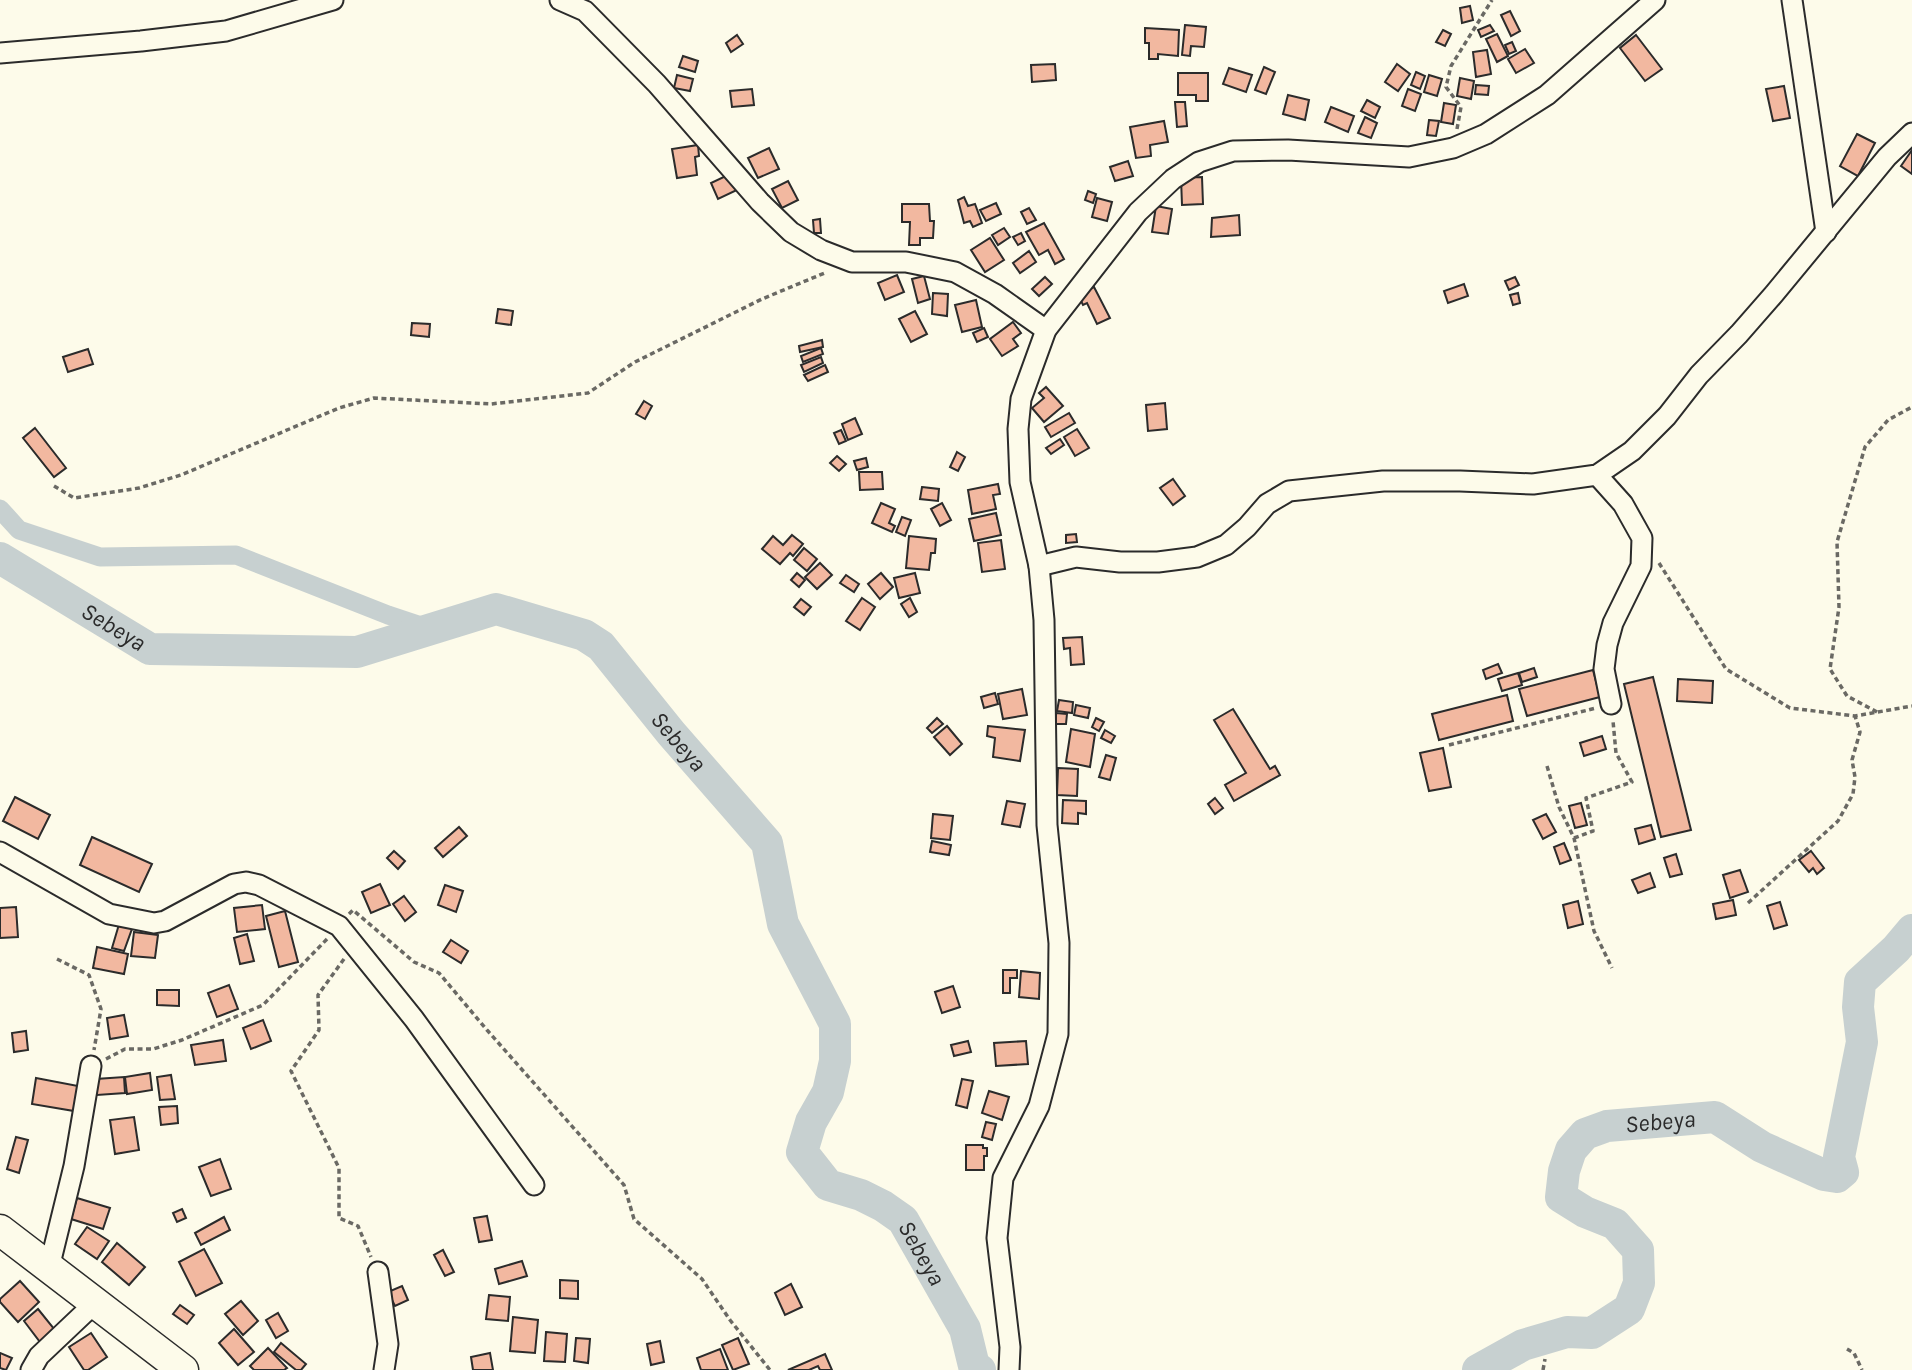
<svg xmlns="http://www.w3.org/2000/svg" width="1912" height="1370" font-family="Karla,sans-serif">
  <rect width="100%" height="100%" fill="#fdfbea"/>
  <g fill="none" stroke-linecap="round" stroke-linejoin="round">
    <!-- canal -->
    <polyline stroke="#c7d0d0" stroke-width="19" points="0,509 19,530 100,557 236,555 388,615 430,629"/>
    <!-- river -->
    <g stroke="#c7d0d0" stroke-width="32">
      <path id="s1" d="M0,558L150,649L357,652L496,609L584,635L601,646L671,733L767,843L783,924L835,1024V1061L828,1092L811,1122L802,1152L828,1185L861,1195L883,1206L903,1220L965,1329L974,1366L980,1370"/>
      <path id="s2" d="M1478,1370L1523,1345L1567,1332L1592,1333L1629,1309L1639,1283L1638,1250L1615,1224L1585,1212L1561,1197L1564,1171L1571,1150L1585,1134L1607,1126L1715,1117L1762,1147L1824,1175L1837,1177L1843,1172L1839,1157L1862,1042L1858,1007L1860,982L1896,949L1912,930"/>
    </g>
  </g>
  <!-- building -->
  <g fill="#f2b8a0" stroke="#2b2b2b" stroke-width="2">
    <polygon points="1470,6 1473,20 1462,23 1460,8"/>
    <polygon points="1510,11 1520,31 1511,36 1501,15"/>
    <polygon points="1185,25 1206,27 1204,47 1191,46 1190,56 1182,55"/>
    <polygon points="1490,25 1494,31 1481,37 1478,30"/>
    <polygon points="1145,28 1179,30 1178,56 1158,54 1158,59 1149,59 1149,43 1145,43"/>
    <polygon points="1443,30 1451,34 1445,46 1436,42"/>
    <polygon points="1497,34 1508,56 1497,62 1486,39"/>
    <polygon points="737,35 743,44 731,52 726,43"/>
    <polygon points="1636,35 1662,69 1645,81 1620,48"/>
    <polygon points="1512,42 1516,51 1509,54 1505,45"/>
    <polygon points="1525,49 1534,63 1516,73 1508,59"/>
    <polygon points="1487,50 1491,74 1476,77 1473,52"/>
    <polygon points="683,56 698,61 695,72 679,67"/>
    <polygon points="1055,64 1056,80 1032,82 1031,65"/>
    <polygon points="1397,64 1410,74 1398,91 1385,82"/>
    <polygon points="1264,67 1275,72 1266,94 1255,90"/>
    <polygon points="1229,68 1252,75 1246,92 1223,84"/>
    <polygon points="1416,72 1425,76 1420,89 1411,85"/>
    <polygon points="1178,73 1208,73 1208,101 1196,101 1196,95 1178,95"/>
    <polygon points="677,75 693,79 690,91 674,88"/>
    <polygon points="1429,75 1442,79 1437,96 1424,92"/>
    <polygon points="1460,78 1474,81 1471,99 1457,96"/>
    <polygon points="1476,85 1489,86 1488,95 1475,94"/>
    <polygon points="1784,86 1790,118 1773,121 1766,89"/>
    <polygon points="752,89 754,105 732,107 730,91"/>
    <polygon points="1408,89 1421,94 1415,111 1402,106"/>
    <polygon points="1288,95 1309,100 1305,120 1283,114"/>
    <polygon points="1367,100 1380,107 1375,118 1361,111"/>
    <polygon points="1175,102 1185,102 1187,126 1177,127"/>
    <polygon points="1444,103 1456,105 1453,124 1441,122"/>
    <polygon points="1331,107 1354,116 1348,132 1325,122"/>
    <polygon points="1365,117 1377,123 1371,138 1358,133"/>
    <polygon points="1429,120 1439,121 1436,136 1427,135"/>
    <polygon points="1164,121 1168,142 1150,145 1151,156 1136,158 1130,127"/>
    <polygon points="1857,134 1875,143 1858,176 1840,166"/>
    <polygon points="698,145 699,156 695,157 697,175 677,178 672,149"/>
    <polygon points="769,148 779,169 758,178 748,158"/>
    <polygon points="1912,150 1912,174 1901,166"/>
    <polygon points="1128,161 1133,176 1115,181 1110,167"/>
    <polygon points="732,173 739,189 718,199 711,183"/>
    <polygon points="1202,177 1203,204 1182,205 1181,178"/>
    <polygon points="788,181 798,200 782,208 772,189"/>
    <polygon points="1088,191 1096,194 1093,203 1085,200"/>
    <polygon points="964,197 968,206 975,204 982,223 973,227 970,221 964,223 958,200"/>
    <polygon points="1097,198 1112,202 1107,221 1092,217"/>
    <polygon points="996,203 1001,214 986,221 980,210"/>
    <polygon points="902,204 929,204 930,221 934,221 933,238 920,238 920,245 909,245 910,222 902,222"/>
    <polygon points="1156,206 1172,209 1168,234 1152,232"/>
    <polygon points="1029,208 1036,220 1027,224 1021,212"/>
    <polygon points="1239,215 1240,235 1211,237 1212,218"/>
    <polygon points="820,219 821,233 814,233 813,220"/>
    <polygon points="1044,223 1064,259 1055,264 1048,250 1039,255 1026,232"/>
    <polygon points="1004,228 1010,237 998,245 992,235"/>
    <polygon points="1021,233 1025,241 1018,245 1013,237"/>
    <polygon points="990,238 1004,260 985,272 971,250"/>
    <polygon points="1029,251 1036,262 1020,273 1013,263"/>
    <polygon points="897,275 904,292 885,300 878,283"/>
    <polygon points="924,276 930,299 918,303 912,279"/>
    <polygon points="1045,277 1052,284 1039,296 1032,289"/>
    <polygon points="1515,277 1519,285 1509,290 1505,281"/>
    <polygon points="1464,284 1468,296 1448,303 1444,291"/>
    <polygon points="1094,287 1110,318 1097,324 1087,303 1083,305 1078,295"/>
    <polygon points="933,293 948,294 947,316 932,314"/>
    <polygon points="1518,293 1520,303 1513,305 1510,295"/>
    <polygon points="976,300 982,327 962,332 955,305"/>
    <polygon points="498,309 513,311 511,325 496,323"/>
    <polygon points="915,311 927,334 911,342 899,319"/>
    <polygon points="1013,322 1021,333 1013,339 1018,346 1002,356 990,339"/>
    <polygon points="412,323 430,324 429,337 411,335"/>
    <polygon points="984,328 988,337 977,342 973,333"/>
    <polygon points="822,340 823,347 800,352 799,346"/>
    <polygon points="821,348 823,354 803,362 801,356"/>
    <polygon points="88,349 93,364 68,372 63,357"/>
    <polygon points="821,357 823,363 804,372 801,365"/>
    <polygon points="825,365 828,372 808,381 804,375"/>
    <polygon points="1046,387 1063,406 1044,422 1032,408 1044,398 1039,393"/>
    <polygon points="644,401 652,406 645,419 636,414"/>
    <polygon points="1165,403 1167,429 1148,431 1146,405"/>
    <polygon points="1069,413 1075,423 1051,437 1045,427"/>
    <polygon points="855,418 862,434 848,440 842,424"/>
    <polygon points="35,428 66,468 54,477 23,438"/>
    <polygon points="1077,429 1089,448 1075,456 1064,437"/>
    <polygon points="841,430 846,441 839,444 834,433"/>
    <polygon points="1060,439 1064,445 1051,454 1046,448"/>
    <polygon points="957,452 965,457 958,471 950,467"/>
    <polygon points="837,456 846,464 839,471 830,463"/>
    <polygon points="866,458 868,467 857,470 854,461"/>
    <polygon points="859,472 882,472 883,489 860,490"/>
    <polygon points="1173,479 1185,496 1173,505 1160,488"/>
    <polygon points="998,484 1000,494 993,495 996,509 972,514 968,490"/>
    <polygon points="922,487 939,489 938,501 920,499"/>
    <polygon points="881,503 895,509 889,523 895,526 892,532 872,523"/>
    <polygon points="942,503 951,520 940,526 931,509"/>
    <polygon points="996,513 1001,535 974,541 969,519"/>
    <polygon points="902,517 911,520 905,536 896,532"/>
    <polygon points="1076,534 1077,542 1066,543 1066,535"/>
    <polygon points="792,535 803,544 793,556 790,553 780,564 762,549 773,536 783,545"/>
    <polygon points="909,536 936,539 935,553 931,553 929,570 906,568"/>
    <polygon points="1001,540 1005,569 982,572 978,543"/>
    <polygon points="804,548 817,559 807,571 794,560"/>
    <polygon points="820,563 832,575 817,589 805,577"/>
    <polygon points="797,573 805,580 799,587 791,580"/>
    <polygon points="881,573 893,587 880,599 868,584"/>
    <polygon points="915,573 920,593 899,598 894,578"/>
    <polygon points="846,575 859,584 854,592 840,583"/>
    <polygon points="862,598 875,607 860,630 846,621"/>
    <polygon points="910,598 917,612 909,617 901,604"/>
    <polygon points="801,599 811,607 804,615 794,607"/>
    <polygon points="1082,637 1084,664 1071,665 1070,648 1064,649 1063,638"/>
    <polygon points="1498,664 1502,673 1486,679 1483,670"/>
    <polygon points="1534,668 1537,677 1522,682 1519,673"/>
    <polygon points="1593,670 1600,697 1527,716 1519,689"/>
    <polygon points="1518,673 1522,685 1502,691 1498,679"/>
    <polygon points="1653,677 1691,830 1661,837 1624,684"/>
    <polygon points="1678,679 1713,681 1712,703 1677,701"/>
    <polygon points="1022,689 1027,715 1003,719 998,694"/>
    <polygon points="995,693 998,704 984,708 981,697"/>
    <polygon points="1507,695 1513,721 1439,740 1432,714"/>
    <polygon points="1059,700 1073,702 1072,713 1057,711"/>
    <polygon points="1076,705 1090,708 1088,718 1074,715"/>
    <polygon points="1233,709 1270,769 1275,766 1280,775 1234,801 1225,785 1246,773 1214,720"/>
    <polygon points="1056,713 1067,714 1066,724 1056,724"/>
    <polygon points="937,718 943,724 932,733 927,728"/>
    <polygon points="1096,718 1104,722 1099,731 1092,727"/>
    <polygon points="947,726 962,744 950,755 934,737"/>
    <polygon points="988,726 1025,730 1020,761 993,757 995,738 987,736"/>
    <polygon points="1071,729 1095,734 1090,767 1066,762"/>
    <polygon points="1105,730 1115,736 1111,743 1101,738"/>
    <polygon points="1602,736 1606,749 1584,756 1580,743"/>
    <polygon points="1443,748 1451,787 1429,791 1420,753"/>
    <polygon points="1106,755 1116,758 1110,780 1099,777"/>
    <polygon points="1058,768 1078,769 1077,796 1057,795"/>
    <polygon points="15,797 50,815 38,839 3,821"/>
    <polygon points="1215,798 1223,808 1215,814 1208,804"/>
    <polygon points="1063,800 1086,801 1086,814 1078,813 1078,824 1062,823"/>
    <polygon points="1007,801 1025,804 1020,827 1002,824"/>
    <polygon points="1581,803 1587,825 1575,828 1569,806"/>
    <polygon points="933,814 953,816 950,840 931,838"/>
    <polygon points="1546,814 1556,832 1543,839 1533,820"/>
    <polygon points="1651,825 1655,839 1639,844 1635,829"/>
    <polygon points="459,827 467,836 443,857 435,848"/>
    <polygon points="92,837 152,864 139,892 80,865"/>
    <polygon points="932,841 951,845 949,855 930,852"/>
    <polygon points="1564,843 1571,860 1560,864 1554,847"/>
    <polygon points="394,851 405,861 398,869 387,858"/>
    <polygon points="1811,851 1824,868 1817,874 1813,868 1809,872 1799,860"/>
    <polygon points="1676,854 1682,874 1670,877 1664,858"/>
    <polygon points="1740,870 1748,892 1730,898 1723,875"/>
    <polygon points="1650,873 1655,887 1638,893 1632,880"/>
    <polygon points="380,884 390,905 371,913 362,892"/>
    <polygon points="445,885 463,891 456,912 438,905"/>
    <polygon points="404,896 416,912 405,921 393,904"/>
    <polygon points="1733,900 1736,915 1716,919 1713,904"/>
    <polygon points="1578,901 1583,924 1568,928 1563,905"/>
    <polygon points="1780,902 1787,925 1774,929 1767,906"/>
    <polygon points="262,905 265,929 237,932 234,908"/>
    <polygon points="16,907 18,937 0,938 0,908"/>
    <polygon points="285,911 298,962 279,967 266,916"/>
    <polygon points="120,921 133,926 124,951 112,948"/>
    <polygon points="134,932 158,935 155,958 131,956"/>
    <polygon points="247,934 254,961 240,964 234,938"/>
    <polygon points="451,940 468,951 461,963 443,952"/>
    <polygon points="97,947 128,954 124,974 93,968"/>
    <polygon points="1003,970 1017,970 1017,978 1010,978 1010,993 1003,993"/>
    <polygon points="1021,971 1040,973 1039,999 1019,997"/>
    <polygon points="229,985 238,1009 217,1017 208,993"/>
    <polygon points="953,986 960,1007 942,1013 935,992"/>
    <polygon points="157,990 179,990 179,1006 157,1005"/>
    <polygon points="124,1015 128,1036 110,1039 107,1018"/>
    <polygon points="263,1020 271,1041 251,1049 243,1028"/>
    <polygon points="26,1031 28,1050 14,1052 12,1033"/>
    <polygon points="223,1040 226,1061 195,1065 191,1045"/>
    <polygon points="968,1041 971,1052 954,1056 951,1045"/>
    <polygon points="1026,1041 1028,1064 996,1066 994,1043"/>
    <polygon points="150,1073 152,1090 127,1094 125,1077"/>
    <polygon points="171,1075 175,1099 160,1100 157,1077"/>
    <polygon points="124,1077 125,1093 97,1095 96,1079"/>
    <polygon points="36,1078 78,1086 74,1111 32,1104"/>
    <polygon points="962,1079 973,1081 967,1108 956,1105"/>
    <polygon points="989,1091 1009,1097 1002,1120 982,1113"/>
    <polygon points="177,1106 178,1123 161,1125 159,1107"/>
    <polygon points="134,1117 139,1150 115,1154 110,1120"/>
    <polygon points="986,1122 996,1124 992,1140 982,1137"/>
    <polygon points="16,1137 28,1140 19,1173 7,1169"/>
    <polygon points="966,1145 983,1145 983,1148 987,1148 987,1156 984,1156 984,1170 966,1170"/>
    <polygon points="220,1159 231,1189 211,1196 199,1167"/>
    <polygon points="77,1198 110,1208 103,1229 71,1219"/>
    <polygon points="182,1209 186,1218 177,1222 173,1213"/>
    <polygon points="487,1216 492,1240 479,1242 474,1218"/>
    <polygon points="224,1217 230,1230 201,1245 195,1233"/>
    <polygon points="87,1227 109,1241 97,1259 75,1244"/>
    <polygon points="117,1243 145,1267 129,1285 102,1262"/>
    <polygon points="204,1249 222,1283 196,1296 179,1262"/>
    <polygon points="443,1250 454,1272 445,1276 434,1255"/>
    <polygon points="522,1261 527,1276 499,1284 495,1269"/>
    <polygon points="560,1280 578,1281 578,1299 560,1298"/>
    <polygon points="20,1281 39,1302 18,1322 0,1302 0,1299"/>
    <polygon points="791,1284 802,1307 785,1315 775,1293"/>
    <polygon points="402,1286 408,1300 395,1306 388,1292"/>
    <polygon points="489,1295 510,1297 508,1321 486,1319"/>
    <polygon points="241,1301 258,1321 243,1335 225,1314"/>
    <polygon points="180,1305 194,1315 187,1324 173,1314"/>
    <polygon points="38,1309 55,1330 40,1342 24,1321"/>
    <polygon points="278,1313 288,1331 276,1338 266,1320"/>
    <polygon points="513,1317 538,1320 535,1353 510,1351"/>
    <polygon points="234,1329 254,1352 238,1365 219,1343"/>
    <polygon points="546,1332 567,1334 565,1362 544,1361"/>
    <polygon points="91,1333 107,1357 88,1370 84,1370 69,1347"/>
    <polygon points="576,1338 590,1339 588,1363 574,1361"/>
    <polygon points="738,1338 749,1364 733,1370 722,1345"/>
    <polygon points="660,1341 664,1362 651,1365 647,1344"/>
    <polygon points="281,1343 306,1364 301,1370 296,1370 274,1352"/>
    <polygon points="268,1348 287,1368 284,1370 254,1370 250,1366"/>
    <polygon points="720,1349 728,1370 701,1370 697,1358"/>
    <polygon points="0,1353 12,1358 6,1370 0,1368"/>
    <polygon points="490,1353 493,1370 473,1370 471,1357"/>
    <polygon points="825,1354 832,1370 820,1370 818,1366 809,1370 788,1370"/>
  </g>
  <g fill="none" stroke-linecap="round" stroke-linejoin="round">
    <defs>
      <g id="minor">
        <polyline points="560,0 585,11 657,84 760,202 791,232 821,250 852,262 906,262 955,272 995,294 1046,330"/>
        <polyline points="1792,0 1826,232"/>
        <polyline points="0,53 141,41 226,31 333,0"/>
        <polyline points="1597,475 1623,504 1642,538 1641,566 1613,623 1607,645 1604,669 1611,704"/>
        <polyline points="1039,566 1076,557 1120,562 1158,562 1197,557 1226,545 1247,527 1267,504 1289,491 1383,481 1460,481 1533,484 1597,475 1632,451 1667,416 1699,375 1739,334 1774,294 1887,157 1912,133"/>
        <polyline points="0,852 109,914 154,923 165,921 234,884 246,882 259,885 339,926 414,1019 534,1185"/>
        <polyline points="49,1268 74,1166 91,1066"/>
        <polyline points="378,1272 388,1344 384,1370"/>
        <polyline points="31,1370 39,1356 95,1303"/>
        <polyline points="1009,1370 1010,1347 997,1238 1003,1178 1039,1106 1058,1034 1059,943 1047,825 1044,620 1039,566 1020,482 1018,429 1021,399 1046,330 1138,212 1173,179 1199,162 1233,151 1288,150 1409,157 1453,148 1486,134 1547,95 1655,0"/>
      </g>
      <polyline id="highway" points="0,1230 183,1370"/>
    </defs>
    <!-- minor casing -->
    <use href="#minor" stroke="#2b2b2b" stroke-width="23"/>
    <!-- highway casing -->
    <use href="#highway" stroke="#2b2b2b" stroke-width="33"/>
    <!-- path -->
    <g stroke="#6a6964" stroke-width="3.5" stroke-dasharray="5 3.5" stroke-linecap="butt">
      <polyline points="1457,129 1461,107 1446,87 1451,66 1492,0"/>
      <polyline points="54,486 74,498 139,488 181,475 339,408 374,398 491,404 588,393 635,362 762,299 827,272"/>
      <polyline points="1659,563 1726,669 1790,708 1855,716 1912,706"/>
      <polyline points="1877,712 1847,696 1830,669 1839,607 1837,542 1865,447 1888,420 1912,407"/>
      <polyline points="1449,745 1596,708"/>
      <polyline points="1547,766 1559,807 1574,838 1594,931 1612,968"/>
      <polyline points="1574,838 1593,831 1586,798 1632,782 1616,753 1613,721"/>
      <polyline points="1748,903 1838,821 1853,794 1855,777 1852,760 1860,732 1855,716"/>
      <polyline points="349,914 353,910 414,962 439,973 487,1030 624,1185 634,1219 702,1279 730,1320 770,1370"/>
      <polyline points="57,959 89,975 101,1009 94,1050"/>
      <polyline points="344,959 318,995 319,1030 291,1071 339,1168 339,1218 358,1226 371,1257"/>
      <polyline points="106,1059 125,1049 153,1049 182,1040 263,1005 328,938"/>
      <polyline points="1847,1349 1854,1353 1862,1370"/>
      <polyline points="1543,1370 1545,1359"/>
    </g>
    <!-- minor -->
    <use href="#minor" stroke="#fdfbea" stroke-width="19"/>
    <!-- highway -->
    <use href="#highway" stroke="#fdfbea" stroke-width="30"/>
  </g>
  <g text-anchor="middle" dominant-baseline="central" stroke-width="5" stroke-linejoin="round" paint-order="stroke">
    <!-- water labels -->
    <g font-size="24" font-style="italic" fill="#2b2b2b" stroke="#fdfbea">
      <text stroke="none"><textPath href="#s1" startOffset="133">Sebeya</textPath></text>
      <text stroke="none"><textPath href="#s1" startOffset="763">Sebeya</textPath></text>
      <text stroke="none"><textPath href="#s2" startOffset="469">Sebeya</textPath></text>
      <text stroke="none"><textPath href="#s1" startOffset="1391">Sebeya</textPath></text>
    </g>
  </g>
</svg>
